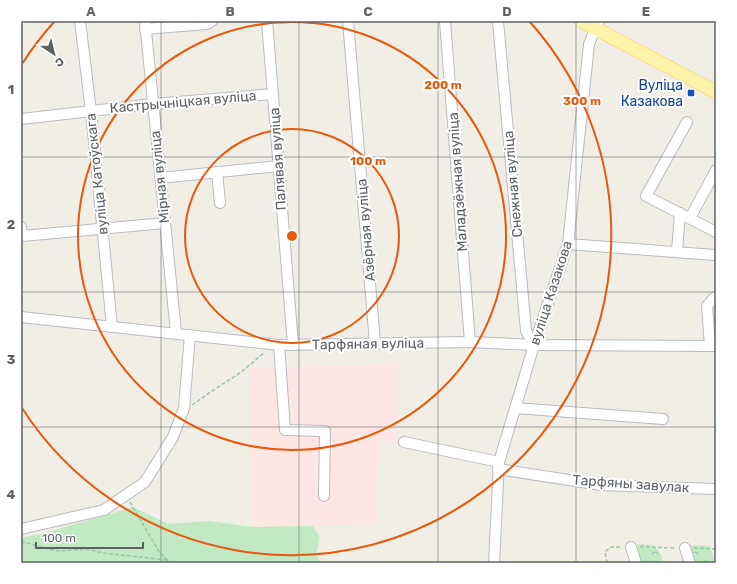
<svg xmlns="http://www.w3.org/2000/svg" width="737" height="584" font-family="Rubik,sans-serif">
  <defs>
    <pattern id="forest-crowns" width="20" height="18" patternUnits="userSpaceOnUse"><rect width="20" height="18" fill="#c1e9c2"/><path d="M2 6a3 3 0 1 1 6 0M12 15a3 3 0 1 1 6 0" fill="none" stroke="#a0c0a1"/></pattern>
  </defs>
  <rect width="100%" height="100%" fill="#f1eee6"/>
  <!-- medical -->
  <polygon fill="#fde6e3" points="397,364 398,444 379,441 377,524 253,527 250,368"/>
  <!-- green -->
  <polygon fill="#c1e9c2" points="133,507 168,524 209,521 253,527 313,526 320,538 316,555 321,563 21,563 21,538 45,533"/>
  <!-- forest -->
  <g fill="url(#forest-crowns)">
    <polygon points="629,544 654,545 661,555 663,563 641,563 639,558"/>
    <polygon points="689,545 710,546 715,563 694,563"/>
  </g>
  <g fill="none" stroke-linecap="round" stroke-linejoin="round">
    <defs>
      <g id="minor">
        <polyline points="80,21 91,111 112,327"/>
        <polyline points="145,21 176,333"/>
        <polyline points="267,21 293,345"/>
        <polyline points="348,21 375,343"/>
        <polyline points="445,21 470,342"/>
        <polyline points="498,21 526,331 534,345"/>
        <polyline points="145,29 207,24 212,21"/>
        <polyline points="21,119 153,104 273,94"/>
        <polyline points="687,122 646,196 716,232"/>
        <polyline points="217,172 220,203"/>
        <polyline points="160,178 279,166"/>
        <polyline points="690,218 716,170"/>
        <polyline points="21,227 22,236 165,223"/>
        <polyline points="568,244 715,255"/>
        <polyline points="677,252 680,213"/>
        <polyline points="21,317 279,345 470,342 534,345 716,346"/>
        <polyline points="279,345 285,430 325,431 324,496"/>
        <polyline points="710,346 707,306 713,299 716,297"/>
        <polyline points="515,408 663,419"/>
        <polyline points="404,442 499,462"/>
        <polyline points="498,469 601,485 716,489"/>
        <polyline points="21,529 104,510 145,482 173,437 184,408 190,335"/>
        <polyline points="631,547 636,563"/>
        <polyline points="685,548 690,563"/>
        <polyline points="494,563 499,462 534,345 568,244 589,44 595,29 599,21"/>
      </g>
      <polyline id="major" points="581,21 716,92"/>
    </defs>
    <!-- minor casing -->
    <use href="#minor" stroke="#b8bbc0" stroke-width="12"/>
    <!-- major casing -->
    <use href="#major" stroke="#f9cf57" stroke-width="14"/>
    <!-- path -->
    <g stroke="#99c8a7" stroke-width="1.5" stroke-dasharray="4 2" stroke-linecap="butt">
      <polyline points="192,405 212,391 240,373 265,352"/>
      <polyline points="130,502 158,550 170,563"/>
      <polyline points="21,541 33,545 58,551 87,549 103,553 167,560"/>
      <polyline points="640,547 676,548"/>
      <polyline points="694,548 716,549"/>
      <polyline points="607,563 605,552 611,547 622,547"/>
    </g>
    <!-- minor -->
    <use href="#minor" stroke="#fff" stroke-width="10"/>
    <!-- major -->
    <use href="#major" stroke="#fff3ad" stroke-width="13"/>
  </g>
  <!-- grid -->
  <path fill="none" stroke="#5d6267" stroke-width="1" stroke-opacity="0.55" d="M161,21V563M299,21V563M438,21V563M576,21V563M21,157H716M21,292H716M21,427H716"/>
  <!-- distance rings -->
  <g fill="none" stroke="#e8590c" stroke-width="2">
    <circle cx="292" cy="236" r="107"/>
    <circle cx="292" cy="236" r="214"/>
    <path d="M22 64A320 320 0 0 1 54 22M530 22A320 320 0 1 1 22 408"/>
  </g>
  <!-- markers -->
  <rect fill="#1a4fb4" stroke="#fff" stroke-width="1.5" x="687" y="89" width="8" height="8" rx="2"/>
  <g text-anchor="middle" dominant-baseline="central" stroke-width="4" stroke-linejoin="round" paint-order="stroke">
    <!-- transit labels -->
    <g font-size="14" fill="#164399" stroke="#fff" text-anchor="end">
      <text x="683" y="85">Вуліца<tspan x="683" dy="16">Казакова</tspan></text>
    </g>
    <!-- street labels -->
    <g font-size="14" fill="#5d6267" stroke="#fff">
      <text transform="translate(183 102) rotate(-5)">Кастрычніцкая вуліца</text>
      <text transform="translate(278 159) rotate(-94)">Палявая вуліца</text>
      <text transform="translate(97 174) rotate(-96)">вуліца Катоўскага</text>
      <text transform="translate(160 177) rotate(-96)">Мірная вуліца</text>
      <text transform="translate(458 182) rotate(-94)">Маладзёжная вуліца</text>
      <text transform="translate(513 184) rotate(-95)">Снежная вуліца</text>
      <text transform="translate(366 230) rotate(-95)">Азёрная вуліца</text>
      <text transform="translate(551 293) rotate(-72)">вуліца Казакова</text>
      <text transform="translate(368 344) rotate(-1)">Тарфяная вуліца</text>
      <text transform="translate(631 484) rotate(4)">Тарфяны завулак</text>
    </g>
  </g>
  <circle cx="292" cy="236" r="6" fill="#e8590c" stroke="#fff" stroke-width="2"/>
  <g font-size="12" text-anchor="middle" font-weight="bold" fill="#e8590c" stroke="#fff" stroke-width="4" stroke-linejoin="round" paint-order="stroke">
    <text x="443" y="89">200 m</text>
    <text x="582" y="105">300 m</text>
    <text x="368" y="165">100 m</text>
  </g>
  <!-- border -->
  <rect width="737" height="584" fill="none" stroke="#ffffff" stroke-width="44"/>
  <!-- north arrow -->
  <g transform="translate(54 54) rotate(145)" stroke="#ffffff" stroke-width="3" paint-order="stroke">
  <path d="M0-3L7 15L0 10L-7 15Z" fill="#5d6267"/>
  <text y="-6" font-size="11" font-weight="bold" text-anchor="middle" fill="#5d6267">С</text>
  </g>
  <!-- scale -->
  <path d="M36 542v6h107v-6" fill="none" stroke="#5d6267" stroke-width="2"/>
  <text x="42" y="542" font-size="12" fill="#5d6267" stroke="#ffffff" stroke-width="3" paint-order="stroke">100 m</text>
  <rect x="22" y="22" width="693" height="540" fill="none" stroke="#5d6267" stroke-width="1.5"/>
  <g font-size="13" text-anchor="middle" font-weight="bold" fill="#5d6267">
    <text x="91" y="16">A</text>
    <text x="230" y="16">B</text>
    <text x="368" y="16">C</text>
    <text x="507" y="16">D</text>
    <text x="646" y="16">E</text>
    <text x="11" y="94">1</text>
    <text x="11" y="229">2</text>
    <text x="11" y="364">3</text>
    <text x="11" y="499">4</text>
  </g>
</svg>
